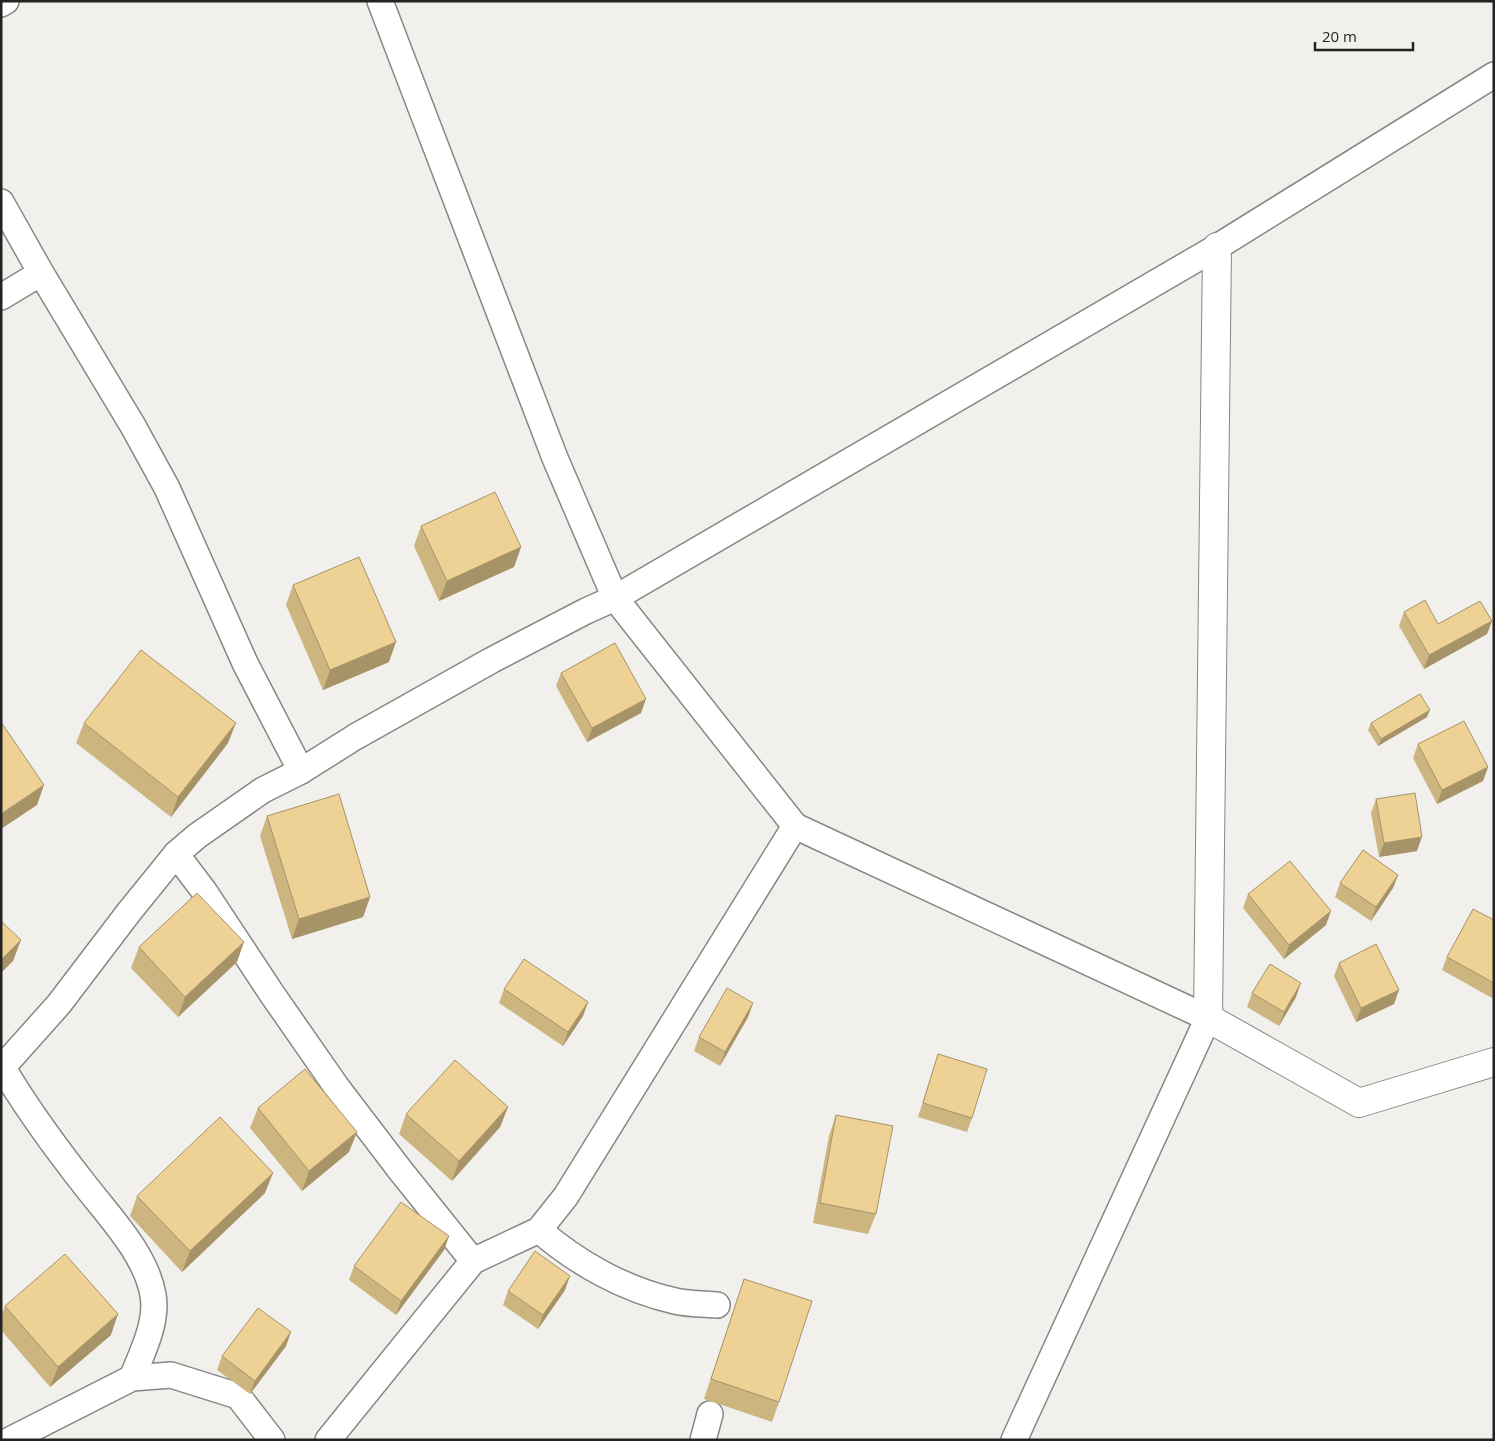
<svg xmlns="http://www.w3.org/2000/svg" width="1495" height="1441" font-family="'Open Sans',sans-serif">
  <rect width="100%" height="100%" fill="#f1f0ed"/>
  <g fill="none" stroke-linecap="round" stroke-linejoin="round">
    <defs>
      <g id="minor">
        <polyline points="1,4 6,1"/>
        <polyline points="1,202 41,273 1,297"/>
        <polyline points="41,273 133,426 167,488 245,663 301,771"/>
        <polyline points="795,826 1208,1018 1014,1440"/>
        <polyline points="176,854 204,891 272,994 336,1086 400,1170 473,1261"/>
        <path d="M3,1068C26,1107 53,1144 81,1180C106,1213 146,1253 153,1295C158,1322 142,1353 132,1378"/>
        <polyline points="1,1069 59,1004 129,912 176,854 197,836 263,790 301,771 355,737 492,660 586,611 615,598 555,458 380,1"/>
        <path d="M539,1230C577,1263 625,1290 675,1301C688,1304 704,1304 717,1305"/>
        <polyline points="10,1440 132,1378 171,1375 238,1396 272,1440"/>
        <polyline points="328,1440 473,1261 539,1230 566,1196 795,826 615,598 1217,247 1494,75"/>
        <polyline points="703,1440 710,1414"/>
      </g>
      <polyline id="tertiary" points="1217,247 1208,1018 1359,1103 1494,1062"/>
    </defs>
    <!-- minor casing -->
    <use href="#minor" stroke="#888784" stroke-width="28"/>
    <!-- tertiary casing -->
    <use href="#tertiary" stroke="#888784" stroke-width="30"/>
    <!-- minor -->
    <use href="#minor" stroke="#fff" stroke-width="25"/>
    <!-- tertiary -->
    <use href="#tertiary" stroke="#fff" stroke-width="28"/>
  </g>
  <!-- wall -->
  <g fill="#cdb580">
    <polygon points="421,526 521,547 514,567 439,601 414,546"/>
    <polygon points="293,585 389,662 323,690 286,605"/>
    <polygon points="1404,612 1438,624 1492,621 1487,634 1424,669 1399,626"/>
    <polygon points="1494,661 1494,670 1492,667"/>
    <polygon points="561,673 641,713 587,742 556,686"/>
    <polygon points="1427,717 1378,746 1368,730 1371,723"/>
    <polygon points="84,723 228,743 171,817 76,743"/>
    <polygon points="1418,744 1488,767 1483,781 1437,804 1413,758"/>
    <polygon points="1376,799 1417,851 1379,857 1371,813"/>
    <polygon points="267,816 370,897 363,917 292,939 260,836"/>
    <polygon points="1398,875 1393,888 1371,921 1335,897 1340,883"/>
    <polygon points="1248,894 1326,925 1284,959 1243,908"/>
    <polygon points="1494,920 1494,995 1492,998 1442,970 1447,957"/>
    <polygon points="139,947 237,962 178,1017 131,968"/>
    <polygon points="1339,963 1394,1004 1356,1022 1334,976"/>
    <polygon points="504,989 588,1002 583,1016 563,1046 499,1003"/>
    <polygon points="1252,993 1296,997 1279,1026 1247,1007"/>
    <polygon points="753,1003 748,1017 720,1066 694,1051 699,1037"/>
    <polygon points="938,1054 972,1118 967,1132 918,1117"/>
    <polygon points="508,1107 500,1127 452,1181 399,1134 406,1114"/>
    <polygon points="258,1108 349,1152 302,1191 250,1128"/>
    <polygon points="836,1115 876,1214 868,1234 813,1223 829,1136"/>
    <polygon points="265,1193 182,1272 130,1216 137,1196"/>
    <polygon points="449,1236 444,1250 396,1315 349,1280 354,1266"/>
    <polygon points="744,1279 779,1402 772,1422 704,1399"/>
    <polygon points="565,1290 538,1329 503,1305 508,1291"/>
    <polygon points="5,1306 111,1335 50,1387 1,1330 1,1317"/>
    <polygon points="286,1346 250,1394 217,1370 222,1356"/>
  </g>
  <!-- shaded-wall -->
  <g fill="#a79368">
    <polygon points="521,547 514,567 439,601 447,581"/>
    <polygon points="1492,621 1487,634 1424,669 1429,655"/>
    <polygon points="396,642 389,662 323,690 330,670"/>
    <polygon points="646,699 641,713 587,742 592,728"/>
    <polygon points="1430,710 1427,717 1378,746 1381,739"/>
    <polygon points="236,723 228,743 171,817 178,797"/>
    <polygon points="1488,767 1483,781 1437,804 1442,790"/>
    <polygon points="44,785 37,805 1,829 1,814"/>
    <polygon points="1422,837 1417,851 1379,857 1384,843"/>
    <polygon points="1398,875 1393,888 1371,921 1376,907"/>
    <polygon points="370,897 363,917 292,939 299,919"/>
    <polygon points="1331,911 1326,925 1284,959 1289,945"/>
    <polygon points="21,940 13,961 1,973 1,960"/>
    <polygon points="244,942 237,962 178,1017 185,997"/>
    <polygon points="1301,983 1296,997 1279,1026 1284,1012"/>
    <polygon points="1399,990 1394,1004 1356,1022 1361,1008"/>
    <polygon points="588,1002 583,1016 563,1046 568,1032"/>
    <polygon points="753,1003 748,1017 720,1066 725,1052"/>
    <polygon points="508,1107 500,1127 452,1181 459,1161"/>
    <polygon points="357,1132 349,1152 302,1191 309,1171"/>
    <polygon points="273,1173 265,1193 182,1272 190,1251"/>
    <polygon points="449,1236 444,1250 396,1315 401,1301"/>
    <polygon points="570,1276 565,1290 538,1329 543,1315"/>
    <polygon points="118,1314 111,1335 50,1387 58,1367"/>
    <polygon points="291,1332 286,1346 250,1394 255,1381"/>
  </g>
  <!-- building -->
  <g fill="#eed295" stroke="#a79368">
    <polygon points="495,492 521,547 447,581 421,526"/>
    <polygon points="359,557 396,642 330,670 293,585"/>
    <polygon points="1425,600 1438,624 1480,601 1492,621 1429,655 1404,612"/>
    <polygon points="615,643 646,699 592,728 561,673"/>
    <polygon points="141,650 236,723 178,797 84,723"/>
    <polygon points="1420,694 1430,710 1381,739 1371,723"/>
    <polygon points="1464,721 1488,767 1442,790 1418,744"/>
    <polygon points="1,722 44,785 1,814"/>
    <polygon points="1415,793 1422,837 1384,843 1376,799"/>
    <polygon points="339,794 370,897 299,919 267,816"/>
    <polygon points="1363,850 1398,875 1376,907 1340,883"/>
    <polygon points="1290,861 1331,911 1289,945 1248,894"/>
    <polygon points="197,893 244,942 185,997 139,947"/>
    <polygon points="1473,909 1494,920 1494,983 1447,957"/>
    <polygon points="1,921 21,940 1,960"/>
    <polygon points="1376,944 1399,990 1361,1008 1339,963"/>
    <polygon points="524,959 588,1002 568,1032 504,989"/>
    <polygon points="1270,964 1301,983 1284,1012 1252,993"/>
    <polygon points="727,988 753,1003 725,1052 699,1037"/>
    <polygon points="938,1054 987,1069 972,1118 923,1103"/>
    <polygon points="455,1060 508,1107 459,1161 406,1114"/>
    <polygon points="305,1069 357,1132 309,1171 258,1108"/>
    <polygon points="836,1115 893,1126 876,1214 820,1203"/>
    <polygon points="220,1117 273,1173 190,1251 137,1196"/>
    <polygon points="401,1202 449,1236 401,1301 354,1266"/>
    <polygon points="535,1251 570,1276 543,1315 508,1291"/>
    <polygon points="65,1254 118,1314 58,1367 5,1306"/>
    <polygon points="744,1279 812,1301 779,1402 711,1379"/>
    <polygon points="258,1308 291,1332 255,1381 222,1356"/>
  </g>
  <!-- border -->
  <rect width="1495" height="1441" fill="none" stroke="#242322" stroke-width="5"/>
  <!-- scale -->
  <path d="M1315 42v8h98v-8" fill="none" stroke="#242322" stroke-width="2.5"/>
  <text x="1322" y="42" font-size="15" fill="#242322" stroke="#f1f0ed" stroke-width="4" paint-order="stroke">20 m</text>
</svg>
